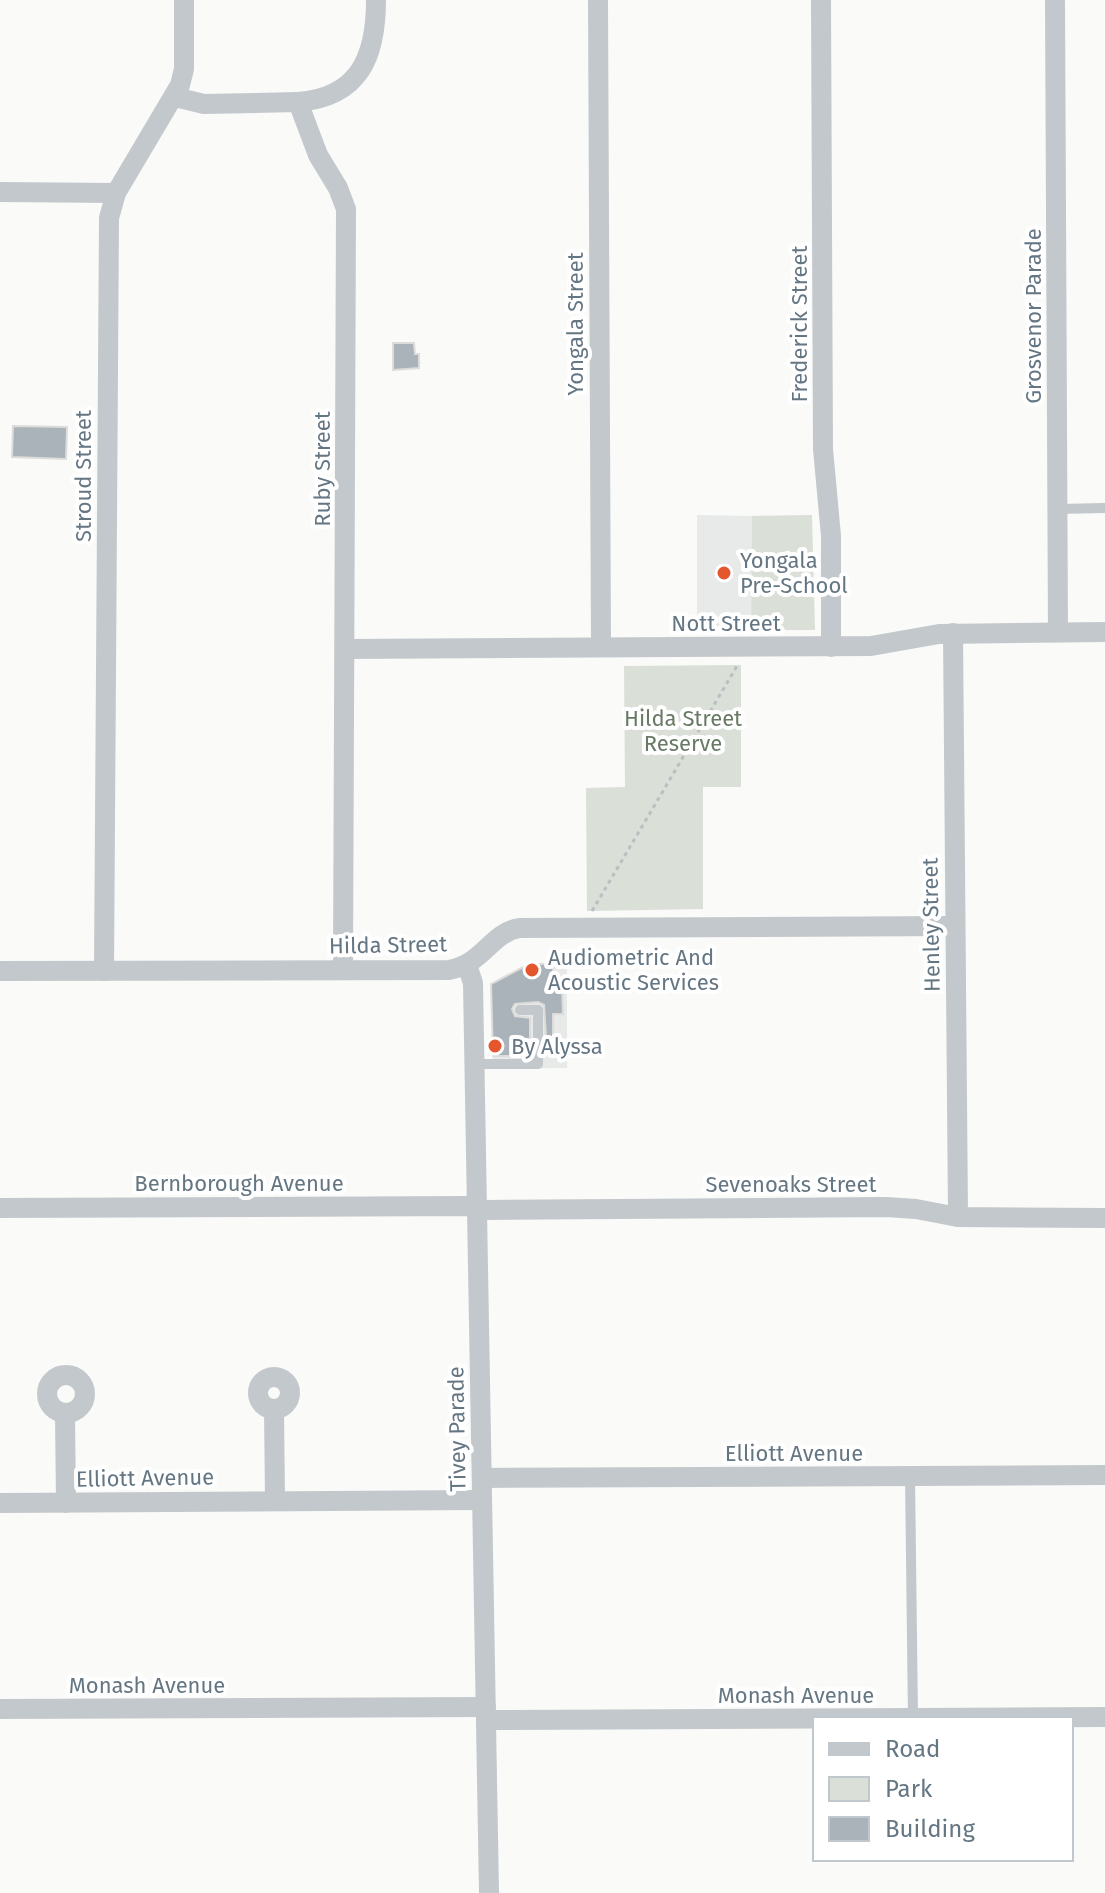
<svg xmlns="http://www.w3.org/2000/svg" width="1105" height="1893" font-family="'Fira Sans',sans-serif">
  <rect width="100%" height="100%" fill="#fafaf8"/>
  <!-- built -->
  <g fill="#e8e9e9">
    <polygon points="697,515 752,516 751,630 697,631"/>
    <polygon points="529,964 567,964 567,1068 493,1069 491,984"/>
  </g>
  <!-- green -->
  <g fill="#dadfd7">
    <polygon points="812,515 815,630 751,630 752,516"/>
    <polygon points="741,665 741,787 703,787 703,909 587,911 586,788 625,787 624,666"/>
  </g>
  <!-- building -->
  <g fill="#aab3b9" stroke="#dcdcda" stroke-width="2">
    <polygon points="393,343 414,343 415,354 419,354 419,368 393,370"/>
    <polygon points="13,426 67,427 66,459 12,457"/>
    <polygon points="529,964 553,964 553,986 562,986 563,1014 553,1014 553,1037 546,1037 544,1005 538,1002 515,1004 512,1009 515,1016 530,1018 530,1056 493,1056 491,984"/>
  </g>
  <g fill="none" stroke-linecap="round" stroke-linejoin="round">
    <!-- path -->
    <polyline stroke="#bbbfc2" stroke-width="3" stroke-dasharray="4 4" stroke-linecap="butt" points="592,911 737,666"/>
    <!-- service -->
    <g stroke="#c3c8cc" stroke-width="10">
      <polyline points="1058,509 1105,508"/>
      <polyline points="475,1064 538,1064 538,1010 520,1010"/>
      <polyline points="910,1476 913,1719"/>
    </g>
    <!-- minor -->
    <g stroke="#c3c8cc" stroke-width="20">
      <polyline points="598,0 601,647"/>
      <polyline points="821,0 823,449 831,536 831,647"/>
      <polyline points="1055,0 1058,632"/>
      <polyline points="175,97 204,104 298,102 318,155 338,188 346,209 343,970"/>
      <path d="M298,102C360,97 376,56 376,0"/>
      <polyline points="0,192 116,193"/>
      <polyline points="953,633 958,1217"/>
      <polyline points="345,649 871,646 939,634 1105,632"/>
      <polyline points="467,965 473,983 489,1893"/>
      <path d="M0,971L449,970C483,964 491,933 519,928L955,926"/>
      <polyline points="104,971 109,218 116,193 180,85 184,69 184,0"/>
      <polyline points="0,1208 469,1206 486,1210 886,1207 916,1209 958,1217 1105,1218"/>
      <circle cx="66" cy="1394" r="19"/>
      <circle cx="274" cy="1393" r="16"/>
      <polyline points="274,1409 275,1501"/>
      <polyline points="65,1414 66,1503"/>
      <polyline points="482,1478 1105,1475"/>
      <polyline points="0,1503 482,1500"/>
      <polyline points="0,1709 486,1707"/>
      <polyline points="486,1720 1105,1717"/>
    </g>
  </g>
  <!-- markers -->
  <g fill="#e4572e" stroke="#fff" stroke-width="3">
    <circle cx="724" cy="573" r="8"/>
    <circle cx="532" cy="970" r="8"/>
    <circle cx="495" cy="1046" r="8"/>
  </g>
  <g text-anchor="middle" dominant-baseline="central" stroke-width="8" stroke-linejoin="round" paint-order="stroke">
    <!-- street labels -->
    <g font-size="22" fill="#657683" stroke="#fff">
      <text transform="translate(1033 316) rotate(-90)">Grosvenor Parade</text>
      <text transform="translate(575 324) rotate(-90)">Yongala Street</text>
      <text transform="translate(799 324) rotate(-90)">Frederick Street</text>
      <text transform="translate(322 469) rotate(-90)">Ruby Street</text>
      <text transform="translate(83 476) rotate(-90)">Stroud Street</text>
      <text x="726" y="623">Nott Street</text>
      <text transform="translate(931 925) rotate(-91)">Henley Street</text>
      <text transform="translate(388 945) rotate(-1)">Hilda Street</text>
      <text x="239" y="1183">Bernborough Avenue</text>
      <text x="791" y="1184">Sevenoaks Street</text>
      <text transform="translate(457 1429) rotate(-91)">Tivey Parade</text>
      <text x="794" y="1453">Elliott Avenue</text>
      <text transform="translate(145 1478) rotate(-1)">Elliott Avenue</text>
      <text x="147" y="1685">Monash Avenue</text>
      <text x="796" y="1695">Monash Avenue</text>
    </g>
    <!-- poi labels -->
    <g font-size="22" fill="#657683" stroke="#fff" text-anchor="start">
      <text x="740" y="560">Yongala<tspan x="740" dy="25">Pre-School</tspan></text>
      <text x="548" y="957">Audiometric And<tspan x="548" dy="25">Acoustic Services</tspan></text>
      <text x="511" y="1046">By Alyssa</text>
    </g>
    <!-- park labels -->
    <g font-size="22" fill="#687a64" stroke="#fff">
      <text x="683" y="718">Hilda Street<tspan x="683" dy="25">Reserve</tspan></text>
    </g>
  </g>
  <!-- legend -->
  <rect x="813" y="1717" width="260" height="144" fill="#ffffff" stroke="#c1c8cd" stroke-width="2"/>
  <rect x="829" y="1743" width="40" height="12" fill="#c3c8cc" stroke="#c1c8cd" stroke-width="2"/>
  <text x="885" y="1757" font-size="24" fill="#657683">Road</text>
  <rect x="829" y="1777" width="40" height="24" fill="#dadfd7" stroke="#c1c8cd" stroke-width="2"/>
  <text x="885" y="1797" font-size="24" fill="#657683">Park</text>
  <rect x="829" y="1817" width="40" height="24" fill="#aab3b9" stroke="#c1c8cd" stroke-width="2"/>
  <text x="885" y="1837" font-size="24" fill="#657683">Building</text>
</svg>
